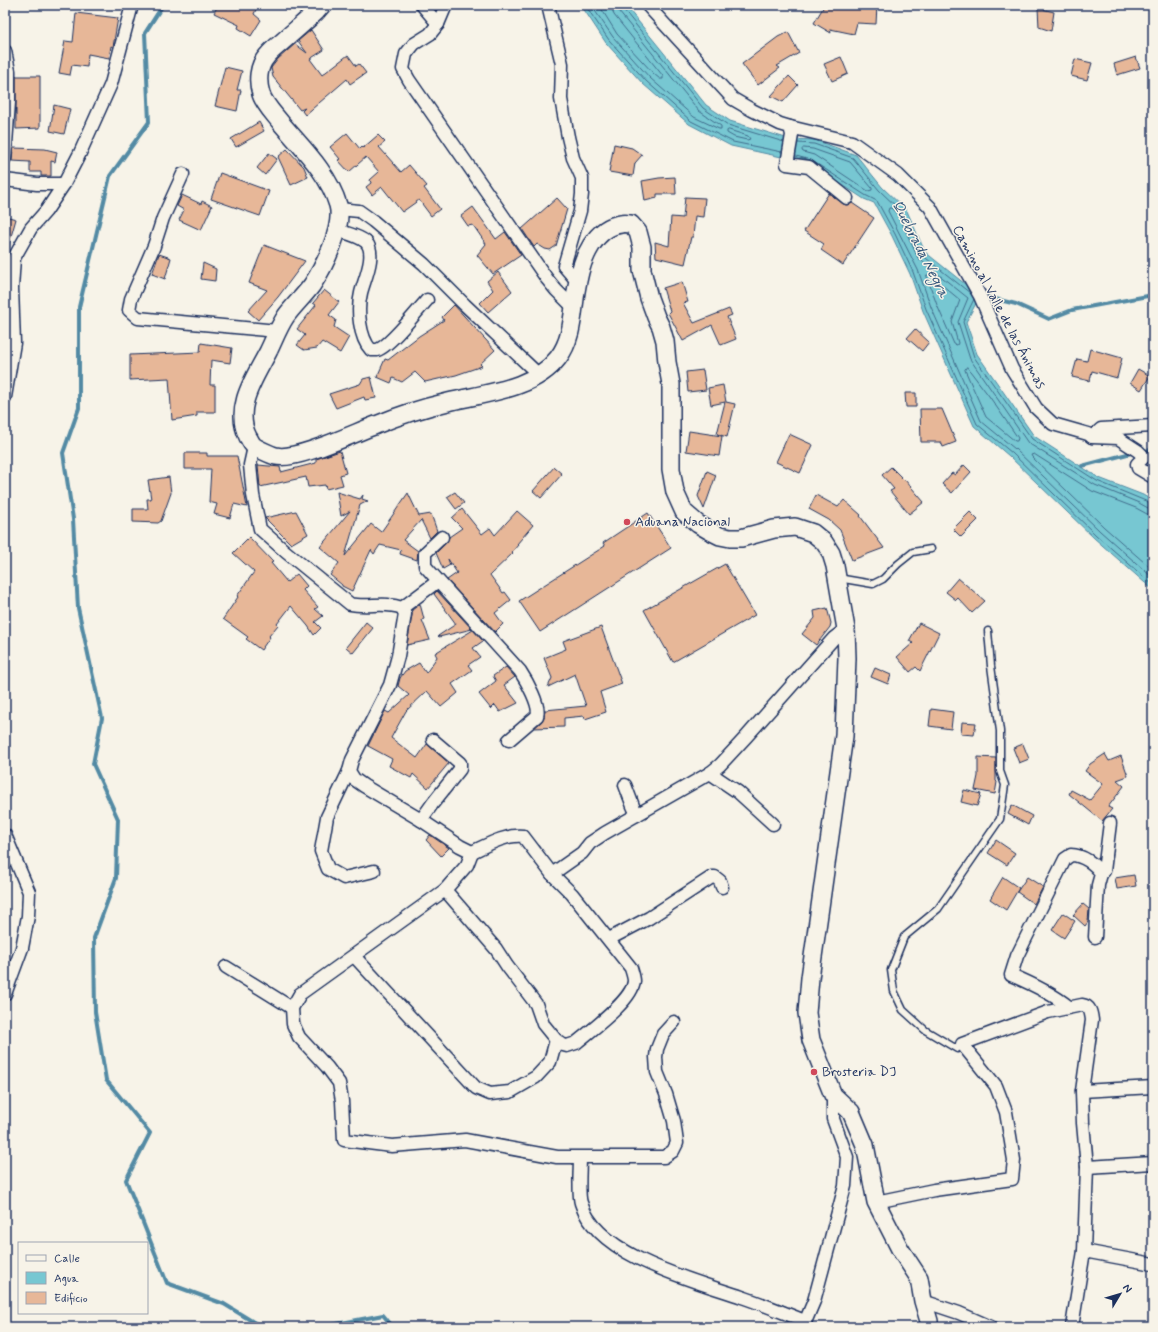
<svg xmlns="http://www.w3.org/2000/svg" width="1158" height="1332" font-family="Mynerve,sans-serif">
  <rect width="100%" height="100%" fill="#f7f3e8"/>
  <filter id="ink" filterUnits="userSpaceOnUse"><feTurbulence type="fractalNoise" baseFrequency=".025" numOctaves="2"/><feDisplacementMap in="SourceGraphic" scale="8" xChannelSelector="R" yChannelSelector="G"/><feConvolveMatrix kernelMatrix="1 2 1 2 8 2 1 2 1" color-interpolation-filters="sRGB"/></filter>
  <g filter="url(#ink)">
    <!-- water -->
    <polygon fill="#77c7d2" stroke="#528aa4" points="581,5 625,5 706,105 730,121 789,139 815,140 856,155 882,187 907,211 925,252 980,296 966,322 977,354 1034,436 1099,478 1143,495 1153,501 1153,590 1094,538 1009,456 974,426 923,311 910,274 892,236 874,203 864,199 809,163 731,146 689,124 643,84 606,43"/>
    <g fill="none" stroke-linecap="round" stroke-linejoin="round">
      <!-- shore -->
      <g stroke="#406c8c" stroke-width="1">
        <polyline points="585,5 609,40 646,81 691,121 733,142 782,152"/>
        <polyline points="591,5 613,37 650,78 694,117 719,129 721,129 721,126 699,111 619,12 617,5"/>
        <polyline points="599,5 617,34 654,74 660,79 663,79 663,76 614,15 611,5"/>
        <polyline points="622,5 623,9 703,108 728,125 784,142"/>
        <polygon points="729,130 748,136 750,139 747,140 734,137 727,133 727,131"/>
        <polyline points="798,143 814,144 853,158 879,190 903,213 922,255 970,293"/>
        <polygon points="804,148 813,149 850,162 872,188 872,190 868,191 814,155 803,152 802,150"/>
        <polyline points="796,156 811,160 865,195 877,201 895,234 913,272 926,309 977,424 1012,453 1096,535 1153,585"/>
        <polygon points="927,275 930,275 960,300 952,322 958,343 957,345 954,344 937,305 927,277"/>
        <polyline points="974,299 963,322 974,357 1032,439 1097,481 1153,504"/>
        <polygon points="967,367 989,396 1018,438 1017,441 1015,441 986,417 965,370"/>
        <polyline points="1153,509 1148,508 1139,503 1095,485 1028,443 970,359 958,322 968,298 918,258 899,216 891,208 889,208 888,211 918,270 931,307 981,421 1015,449 1100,531 1153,578"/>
        <polyline points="1153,515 1147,514 1136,508 1092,491 1034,454 1031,455 1032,457 1104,527 1153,570"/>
      </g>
      <!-- stream -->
      <g stroke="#528aa4" stroke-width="4">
        <polyline points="163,5 145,33 149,122 110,176 79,307 79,408 63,453 73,519 78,608 102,718 93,764 118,819 116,878 94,938 95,1012 106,1080 150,1133 126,1180 167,1283 224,1304 260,1326 315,1327"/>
        <polyline points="983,296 1016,304 1049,319 1072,310 1153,295"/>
        <polyline points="1141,451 1153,450"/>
        <polyline points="1082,466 1135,452"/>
        <polyline points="321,1327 383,1315 393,1327"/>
      </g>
    </g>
    <!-- building -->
    <g fill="#e7b798" stroke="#1b2f5e">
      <polygon points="218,5 258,5 254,14 261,20 251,36 238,28 239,25 214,13"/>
      <polygon points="828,5 877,5 876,24 857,23 854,34 830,29 831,33 814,23 824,6"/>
      <polygon points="1038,8 1054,12 1051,31 1039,27"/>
      <polygon points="76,13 118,18 113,47 111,46 109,58 88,54 87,67 72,65 70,75 59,73 65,41 73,42"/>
      <polygon points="311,30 324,50 310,59 322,75 348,55 356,66 359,64 366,73 350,84 347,79 305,115 302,111 305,108 300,110 273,77 271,68 278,59 295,44 307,53 298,41"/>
      <polygon points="788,32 799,53 777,66 780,68 758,85 742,64 778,37"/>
      <polygon points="841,57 848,74 832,81 824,64"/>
      <polygon points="1136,57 1140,68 1117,75 1114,64"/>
      <polygon points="1075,59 1092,63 1087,80 1071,76"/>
      <polygon points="225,67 242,71 237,90 241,90 237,111 215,106"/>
      <polygon points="16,76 40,76 40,128 16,129"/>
      <polygon points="789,76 798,85 783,102 771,96"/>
      <polygon points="54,105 70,109 64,134 50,131"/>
      <polygon points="259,122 264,131 236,147 231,139"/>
      <polygon points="347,133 360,149 362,147 363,148 378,135 385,142 379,147 401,172 409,165 427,186 424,188 440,209 431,216 419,200 402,212 382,187 372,195 366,187 371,183 370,180 379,172 366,157 349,172 338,160 340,159 330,147"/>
      <polygon points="614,144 632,148 642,155 635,163 633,176 609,172"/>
      <polygon points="13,148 45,149 57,152 55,162 51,161 51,176 41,176 41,172 30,172 30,162 12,161"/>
      <polygon points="287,149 304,167 308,177 291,185 278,157"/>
      <polygon points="269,153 277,159 265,175 257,168"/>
      <polygon points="220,173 269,191 260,216 211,199"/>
      <polygon points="675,177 676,194 657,194 657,198 645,201 642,181 659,178"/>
      <polygon points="829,193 843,204 846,205 852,203 874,218 843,265 821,250 824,244 804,231"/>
      <polygon points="182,195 201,204 202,201 212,206 201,230 179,220 184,210 177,206"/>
      <polygon points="685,197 705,198 703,217 695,216 693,237 691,237 685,264 656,257 655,242 669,246 671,217 683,218"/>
      <polygon points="557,198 567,209 556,246 550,250 545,249 537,244 534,247 522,229"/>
      <polygon points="473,207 496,239 505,232 521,255 493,274 477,255 486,244 473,225 468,226 461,216"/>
      <polygon points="5,216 16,219 8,247 5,247"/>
      <polygon points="264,245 305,261 278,297 258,320 248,311 267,290 249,283"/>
      <polygon points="159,254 171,258 165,279 152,274"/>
      <polygon points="203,263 216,269 215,281 201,279"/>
      <polygon points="498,272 512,291 488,312 480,303 493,290 487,281"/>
      <polygon points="682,282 688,302 683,303 694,323 729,309 732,315 727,317 736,339 721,345 712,325 683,341 668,313 670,311 663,288"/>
      <polygon points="324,290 339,302 329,315 336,320 334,327 349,337 340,353 322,342 317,348 304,350 297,345 305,335 297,329 316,305 313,303"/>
      <polygon points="454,305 495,350 480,364 482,366 456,375 425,382 415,372 402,382 393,378 391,383 377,377 385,359 388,360 419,336 444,320 442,317"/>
      <polygon points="915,329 929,342 922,351 907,338"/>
      <polygon points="201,343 232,348 230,363 211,360 210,385 215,385 215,412 197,412 197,416 172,420 169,378 130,380 130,355 200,352"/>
      <polygon points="1090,349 1122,358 1117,378 1092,371 1090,381 1072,377 1077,359 1087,361"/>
      <polygon points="1138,369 1150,376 1141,390 1130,383"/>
      <polygon points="703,370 706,390 688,392 686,372"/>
      <polygon points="371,377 376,398 365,400 364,397 336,408 329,394 360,384 363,379"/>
      <polygon points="723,385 726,402 735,404 727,437 717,434 725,402 711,405 708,388"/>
      <polygon points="905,393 916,393 916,407 906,407"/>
      <polygon points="920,409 942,409 956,442 943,447 941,442 921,442"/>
      <polygon points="689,431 722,436 719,456 686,451"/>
      <polygon points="789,434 813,445 800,473 776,462"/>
      <polygon points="340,451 346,473 340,475 343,485 326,489 325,485 308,487 306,477 260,487 258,465 280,467 281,472 316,463 316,459"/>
      <polygon points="185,453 207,453 207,456 237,456 247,507 234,504 230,518 214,514 217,504 209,502 211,469 185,469"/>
      <polygon points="964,465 971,472 952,493 942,484 952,473 955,475"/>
      <polygon points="554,467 562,474 541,498 533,491"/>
      <polygon points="891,467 904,480 905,480 924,502 909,514 890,491 894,489 882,475"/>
      <polygon points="707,471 716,475 704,509 698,496"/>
      <polygon points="169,477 171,493 161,521 158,523 133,522 133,509 148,509 147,499 151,499 148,480"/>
      <polygon points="337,492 360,499 363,495 362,499 368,501 360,505 345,556 371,524 381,532 408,493 419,516 431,514 437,531 430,538 421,520 403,540 418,551 417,560 400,554 401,550 380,545 374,554 371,550 352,591 342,586 342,585 330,575 339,563 320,547 350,511 341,516"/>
      <polygon points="455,492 464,503 456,509 447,497"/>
      <polygon points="816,495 838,507 844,500 861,515 860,516 884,548 852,560 840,530 829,520 809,509"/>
      <polygon points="462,509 482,534 490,528 495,535 517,511 533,525 517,544 518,545 512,552 513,553 490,575 503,593 505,592 511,600 495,613 503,624 495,632 447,580 457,573 448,559 450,565 443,569 436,553 447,542 449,537 462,528 452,518"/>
      <polygon points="296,511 308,534 291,544 265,518"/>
      <polygon points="970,512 978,520 961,537 953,529"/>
      <polygon points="648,513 671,548 540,632 519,601 605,546 603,543"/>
      <polygon points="249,537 273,562 271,563 287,582 297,574 307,586 303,590 318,607 315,609 323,616 315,622 321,628 314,635 308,626 291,606 277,624 278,625 269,636 270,637 261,650 246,639 248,637 223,619 238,597 237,596 254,572 233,553"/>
      <polygon points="725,564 755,615 673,662 644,610"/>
      <polygon points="958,578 985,601 972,613 958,598 956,600 946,592"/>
      <polygon points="437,591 472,629 439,637 438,636 456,624 434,594"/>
      <polygon points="420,604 424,619 422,620 430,640 407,645 412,615 412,610"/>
      <polygon points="827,608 831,623 830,627 816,645 802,634 815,618 814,611"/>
      <polygon points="366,622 373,628 353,653 346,647"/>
      <polygon points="919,623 939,633 920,671 916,667 910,672 897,657 913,643 909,641"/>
      <polygon points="601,627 622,684 600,692 606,712 585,719 584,716 564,718 564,727 534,728 542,721 544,717 545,710 586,706 575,674 548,687 552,678 544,658 566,649 563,641"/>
      <polygon points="473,630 483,641 473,648 480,657 468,665 472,670 452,684 458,693 441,707 427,691 406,711 391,738 417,758 427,744 449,763 428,788 413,774 411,778 389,766 392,759 368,746 385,711 389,713 409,695 398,686 400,678 405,671 419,663 426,673 437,657 435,653"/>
      <polygon points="506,667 515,677 504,685 518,703 500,712 495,705 491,709 479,694 496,681 493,676"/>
      <polygon points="875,668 891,675 888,684 871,677"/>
      <polygon points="931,709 953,712 951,729 929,726"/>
      <polygon points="962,722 976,723 974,735 961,734"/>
      <polygon points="1023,744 1029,759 1019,763 1013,748"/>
      <polygon points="1105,754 1109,761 1121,756 1128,776 1117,780 1124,786 1108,807 1112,809 1102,821 1069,794 1071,790 1090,800 1103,784 1085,771 1090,764"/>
      <polygon points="978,757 996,758 996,781 997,782 995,794 975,790 978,776"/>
      <polygon points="964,790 981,794 977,806 961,802"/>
      <polygon points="1012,805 1032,816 1028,825 1008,814"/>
      <polygon points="430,835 449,848 441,856 426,840"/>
      <polygon points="996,840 1015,853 1007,865 988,853"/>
      <polygon points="1134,875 1136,886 1117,889 1115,878"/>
      <polygon points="1003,877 1019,888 1006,910 990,899"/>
      <polygon points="1027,877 1043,887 1034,904 1017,892"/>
      <polygon points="1083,904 1089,909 1088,922 1085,926 1073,915"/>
      <polygon points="1063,913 1075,921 1064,938 1052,930"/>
    </g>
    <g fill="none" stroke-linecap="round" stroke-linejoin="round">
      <defs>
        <g id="service">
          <polyline points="838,578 873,584 883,579 898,564 913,552 931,549"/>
          <polyline points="962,1044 957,1049 925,1030 903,1010 894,991 891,970 904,937 938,909 1000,819 1005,785 1000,771 1000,731 991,666 988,631"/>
        </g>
        <g id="minor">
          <polyline points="422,5 438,24"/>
          <polyline points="446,5 438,24 430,34 414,44 406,54 403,69 409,80 547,279 556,290 575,309"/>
          <polyline points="548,5 562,64 561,99 568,137 573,158 582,178 582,194 580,211 564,266 577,281"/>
          <polyline points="647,5 733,99 752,110 780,124 790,127 792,135 787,164 809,167 847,198"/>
          <polyline points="5,51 9,71 9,102 5,158"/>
          <polyline points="790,127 852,142 898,175 930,207 980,296 1012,369 1036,408 1053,424 1088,434 1092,437 1118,438 1138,451 1144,457 1137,464 1138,468 1153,477"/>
          <polyline points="183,174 163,218 154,246 131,299 129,310 138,318 277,331"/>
          <polyline points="5,180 37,184 64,184"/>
          <polyline points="339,209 359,211 373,221 424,264 465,305 539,375"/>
          <path d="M337,230C346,233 359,236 366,242C377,254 364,280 361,293C357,309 359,337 371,350C373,350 375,350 377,350C389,347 418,310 427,300"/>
          <polyline points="5,397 14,343 12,288 14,258 31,228 46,211 64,184 80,153 111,84 132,5"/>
          <polyline points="1092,437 1101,429 1153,426"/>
          <path d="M254,447L250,465L253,495L260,529L286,552L350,604C368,608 385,601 402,608L405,614L398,656L390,685L352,760L349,771L354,779L364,786L421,820L460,846L472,852C487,845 506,834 523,836L539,857L552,874L572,894L631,968C632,972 634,977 634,981C633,1000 590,1031 576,1043L567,1046L563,1045L556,1040L543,1024L536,1004L507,966L496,949L445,890"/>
          <path d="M442,537L425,553V566L520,671C526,680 541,706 537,716L509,740"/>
          <polyline points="402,608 438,581"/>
          <polyline points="349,771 327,817 321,851 328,869 344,878 374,871"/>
          <polyline points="710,773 738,792 773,824"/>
          <polyline points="625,785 633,806 637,815"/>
          <polyline points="421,820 433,803 460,769 460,763 433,740"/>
          <polyline points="5,835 29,892 28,916 22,948 5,994"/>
          <polyline points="472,852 467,865 445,890 300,994 292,1008 293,1024 299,1037 327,1067 339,1083 342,1101 344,1140 392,1146 465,1140 557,1157 664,1157 673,1151 677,1143 674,1121 666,1094 657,1072 656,1057 657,1049 663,1034 674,1022"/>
          <polyline points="552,874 582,853 590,843 605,833 710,773 720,765 746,737 834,638 846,629"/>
          <polyline points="1101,874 1104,871 1110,823"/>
          <polyline points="609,939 649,918 712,877 715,877 720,881 722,887"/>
          <polyline points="354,956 476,1088 490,1094 510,1092 536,1077 550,1062 556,1040"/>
          <polyline points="226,967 292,1008"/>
          <path d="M1069,1007C1053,994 1030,983 1011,975L1017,956L1065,859L1071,855C1082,855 1096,864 1101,874L1098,885L1095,937"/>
          <polyline points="1082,1091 1153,1087"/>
          <path d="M580,1158C580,1168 578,1195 581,1203C597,1257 696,1281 742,1297C763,1304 784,1313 805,1321"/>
          <polyline points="1087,1167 1153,1163"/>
          <path d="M876,1202L934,1190L1012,1179L1014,1160L1006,1112L996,1086L962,1044L1048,1012L1082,1005C1090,1006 1091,1012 1092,1020L1082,1091L1083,1123L1087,1167L1084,1251L1072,1327"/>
          <polyline points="1084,1251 1153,1264"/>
          <polyline points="923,1301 959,1313 991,1327"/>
          <polyline points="803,1327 814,1301 845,1186 847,1157 833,1119 833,1095"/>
        </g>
        <path id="secondary" d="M322,5L316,12C305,22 293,32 282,42C277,46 271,51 267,56C258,66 257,81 261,94C264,104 274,114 281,123C302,148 328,172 338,205C344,227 324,267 312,285C304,296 294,305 286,316C278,328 274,340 268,352C255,377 233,408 248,437C250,440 251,443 253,445C256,448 271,455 276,456C296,461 354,433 376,425C400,415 422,408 448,402C484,393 533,390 558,358C575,336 572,306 578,281C582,259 595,227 621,224C624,223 627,224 631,224L638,232L642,247V270L649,298L656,317L661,327L665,341L667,362L671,384V469L675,492L684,512L698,524L710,531L720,536L730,538H741L774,529L795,527L813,533L824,542L831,553L835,566L846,629L847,658L844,736L810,978L807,1013L811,1040L833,1095L851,1112L865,1145L876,1202L900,1249L919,1278L923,1301L929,1321V1327"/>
      </defs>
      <!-- service casing -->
      <use href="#service" stroke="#1b2f5e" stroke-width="9"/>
      <!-- minor casing -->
      <use href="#minor" stroke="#1b2f5e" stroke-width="15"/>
      <!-- secondary casing -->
      <use href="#secondary" stroke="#1b2f5e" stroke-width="20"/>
      <!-- service -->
      <use href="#service" stroke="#f7f3e8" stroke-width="6"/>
      <!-- minor -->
      <use href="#minor" stroke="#f7f3e8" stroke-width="12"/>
      <!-- secondary -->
      <use href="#secondary" stroke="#f7f3e8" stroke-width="17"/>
    </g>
  </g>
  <!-- markers -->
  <g fill="#d1495b" stroke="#f7f3e8" stroke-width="1.5">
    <circle cx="627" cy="522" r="4"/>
    <circle cx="814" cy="1072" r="4"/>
  </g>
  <g text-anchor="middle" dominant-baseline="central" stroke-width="3" stroke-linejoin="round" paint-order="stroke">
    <!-- street labels -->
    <g font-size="14" fill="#1b2f5e" stroke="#f7f3e8">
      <text transform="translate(999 307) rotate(62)">Camino al Valle de las Ánimas</text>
    </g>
    <!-- poi labels -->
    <g font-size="14" fill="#1b2f5e" stroke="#f7f3e8" text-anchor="start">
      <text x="635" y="522">Aduana Nacional</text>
      <text x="822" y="1072">Brosteria DJ</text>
    </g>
    <!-- water labels -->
    <g font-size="15" font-style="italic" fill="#32557b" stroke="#f7f3e8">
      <text transform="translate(920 249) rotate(63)">Quebrada Negra</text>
    </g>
  </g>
  <!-- margin -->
  <rect width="1158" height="1332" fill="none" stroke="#f7f3e8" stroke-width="20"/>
  <rect x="10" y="10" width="1138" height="1312" fill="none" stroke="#1b2f5e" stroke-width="1.5" filter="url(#ink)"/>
  <!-- legend -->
  <rect x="18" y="1242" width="130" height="72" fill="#f7f3e8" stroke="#9fa5b1"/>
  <rect x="26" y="1255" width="20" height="6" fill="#f7f3e8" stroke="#9fa5b1"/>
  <text x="54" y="1262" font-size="12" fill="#1b2f5e">Calle</text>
  <rect x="26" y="1272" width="20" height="12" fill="#77c7d2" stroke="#9fa5b1"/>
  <text x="54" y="1282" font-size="12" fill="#1b2f5e">Agua</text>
  <rect x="26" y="1292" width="20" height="12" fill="#e7b798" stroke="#9fa5b1"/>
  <text x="54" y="1302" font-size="12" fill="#1b2f5e">Edificio</text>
  <!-- north arrow -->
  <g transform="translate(1120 1294) rotate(52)" stroke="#f7f3e8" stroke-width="3" paint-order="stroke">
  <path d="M0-3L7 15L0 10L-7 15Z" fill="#1b2f5e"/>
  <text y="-6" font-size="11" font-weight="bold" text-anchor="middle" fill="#1b2f5e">N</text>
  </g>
</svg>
